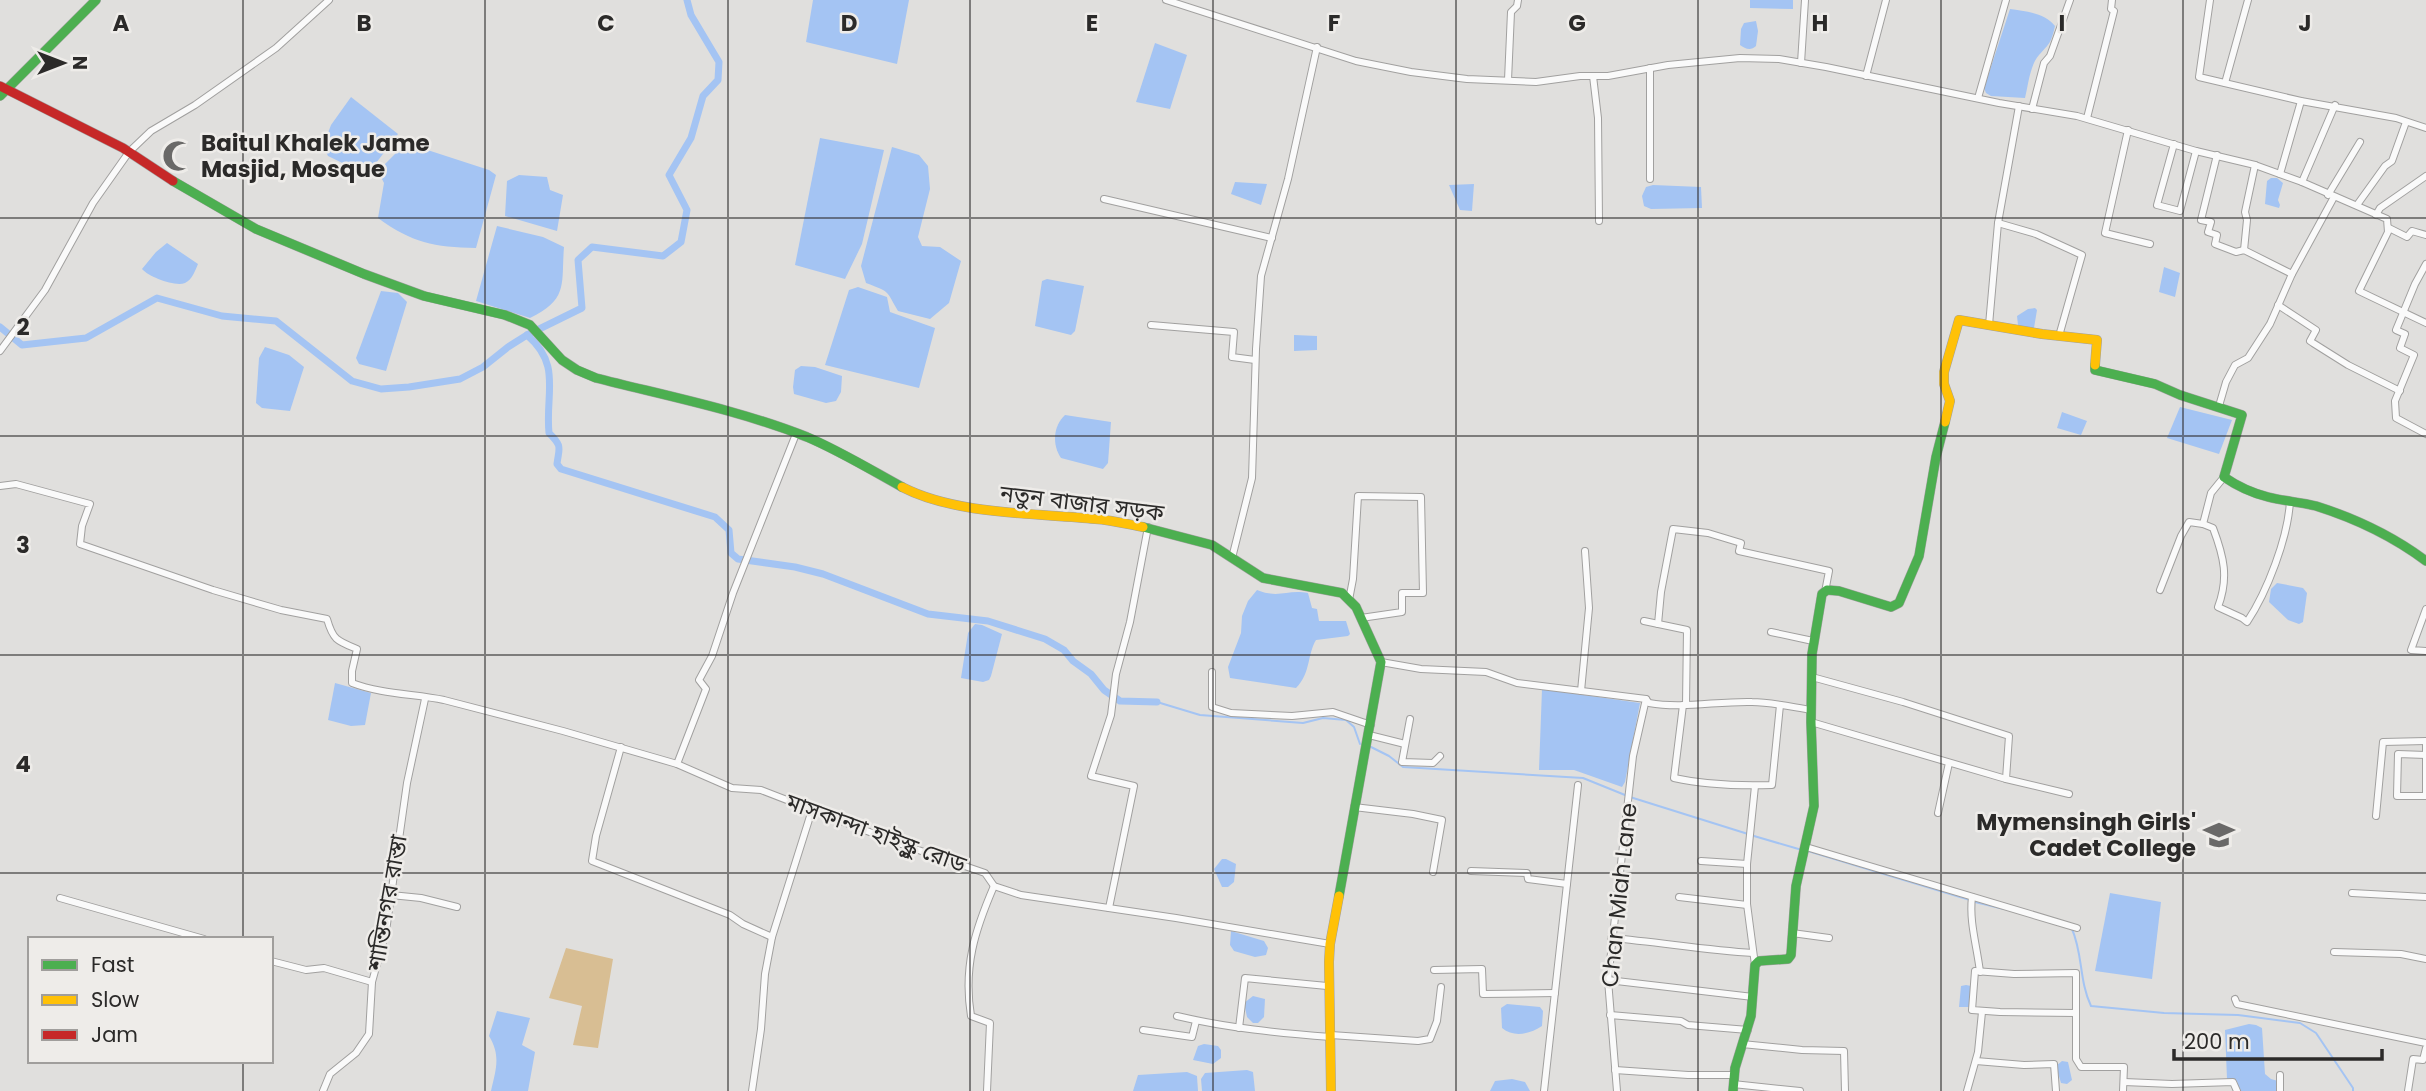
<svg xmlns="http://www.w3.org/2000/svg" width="2426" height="1091" font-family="Poppins,'Noto Sans Bengali',sans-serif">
  <rect width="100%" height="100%" fill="#e0dfdd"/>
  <!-- forest -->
  <polygon fill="#d8be93" points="566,948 613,959 598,1048 573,1045 582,1006 549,998"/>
  <!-- water -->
  <g fill="#a4c4f3">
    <polygon points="813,0 909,0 897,64 806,42"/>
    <polygon points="1750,0 1793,0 1793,9 1750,8"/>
    <path d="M2010,9C2025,11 2045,13 2055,26C2051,43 2050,43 2039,55C2030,65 2028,86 2025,98L1991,96L1986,93L1984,88Z"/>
    <path d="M1756,21L1758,31L1756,46C1751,51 1745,49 1740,45L1741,29L1744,23Z"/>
    <polygon points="1155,43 1187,55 1170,109 1136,102"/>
    <polygon points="351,97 398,134 367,175 328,156 323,146 331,125"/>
    <polygon points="820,138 884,150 862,244 845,279 795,265"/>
    <path d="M406,143L489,170L496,175L476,248C434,247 412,243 378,218L384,183L378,171Z"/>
    <path d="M892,147L919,155L928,166L930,189L918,237L922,246L940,247L961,261L949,303L930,319L898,311C886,290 890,292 866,283L861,266Z"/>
    <polygon points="519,175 547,177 550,190 563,195 557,231 505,216 507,181"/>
    <polygon points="2271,178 2277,178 2283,183 2278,200 2280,205 2279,208 2265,204 2267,181"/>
    <polygon points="1235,182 1267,184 1261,205 1231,194"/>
    <polygon points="1474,184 1472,211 1460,210 1449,185"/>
    <polygon points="1653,185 1701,187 1702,208 1651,209 1644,206 1642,196 1646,187"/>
    <path d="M497,226L543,237L564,247C561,284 569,299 530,318L476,301Z"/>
    <path d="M167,243L198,264C195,271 192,280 185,283C175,287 149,277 142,269L156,252Z"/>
    <polygon points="2164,267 2180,273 2175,297 2159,292"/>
    <polygon points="1047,279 1084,286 1075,331 1071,335 1035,326 1042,281"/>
    <polygon points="858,287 887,297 890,312 935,328 919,388 825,365 849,290"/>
    <polygon points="381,291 398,293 407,302 386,371 359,364 356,358"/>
    <polygon points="2035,308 2037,310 2034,328 2029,330 2018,325 2017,316 2028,309"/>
    <polygon points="1294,335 1317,336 1317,350 1294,351"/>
    <polygon points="265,347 289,355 304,367 290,411 262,408 256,403 259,358"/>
    <polygon points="801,366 815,367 842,376 841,392 836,401 826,403 794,394 793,387 795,370"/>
    <polygon points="2180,407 2232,420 2219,454 2167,438"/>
    <polygon points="2062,412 2087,421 2081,435 2057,428"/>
    <path d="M1065,415L1111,422L1108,463L1103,469L1061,458C1052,445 1053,426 1065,415Z"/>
    <polygon points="2277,583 2303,588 2307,593 2303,622 2299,624 2288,620 2269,602 2271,589"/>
    <path d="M1257,590C1279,599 1287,589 1308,593L1312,608L1317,609L1319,621H1346L1350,634L1348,636L1316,640C1307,655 1311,673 1296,688L1230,678L1228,667L1241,633L1242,616L1248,601Z"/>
    <polygon points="975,624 982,625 1002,634 991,676 989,680 983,682 961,678 968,633"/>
    <polygon points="335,683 371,693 365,725 351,726 328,720"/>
    <polygon points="1542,689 1640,703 1625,782 1622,787 1574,770 1539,770"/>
    <polygon points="1222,859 1226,859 1236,864 1234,882 1228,887 1222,887 1214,869"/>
    <polygon points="2110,893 2161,902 2152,979 2095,971"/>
    <polygon points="1231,931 1264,941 1268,948 1266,955 1255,957 1234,951 1230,945"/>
    <polygon points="1966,985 1971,986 1970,1007 1959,1007 1961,986"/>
    <polygon points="1253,996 1265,999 1264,1017 1258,1023 1253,1023 1247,1017 1244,1003"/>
    <path d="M1507,1004L1540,1007L1543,1011L1542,1026C1530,1034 1514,1038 1502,1028L1501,1008Z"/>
    <path d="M497,1011L530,1018L522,1045L535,1052L528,1091H491C496,1069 501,1056 489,1036Z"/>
    <polygon points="2249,1024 2256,1025 2262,1028 2265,1074 2271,1079 2278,1081 2279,1091 2239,1091 2237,1081 2227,1079 2225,1030"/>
    <polygon points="1204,1044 1218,1046 1221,1050 1221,1058 1213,1064 1193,1060 1198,1046"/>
    <polygon points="2062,1061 2068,1062 2072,1080 2067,1084 2061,1083 2056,1066"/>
    <polygon points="1247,1070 1253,1072 1255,1091 1202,1091 1201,1079 1205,1073"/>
    <polygon points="1187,1072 1197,1076 1198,1091 1133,1091 1138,1075"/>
    <polygon points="1512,1079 1525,1082 1530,1091 1490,1091 1495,1081"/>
  </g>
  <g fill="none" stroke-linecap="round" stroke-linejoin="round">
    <!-- stream -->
    <g stroke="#a4c4f3" stroke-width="2">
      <polyline points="1157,702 1200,715 1303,723 1323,718 1346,720 1354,727 1360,744"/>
      <polyline points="1371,747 1389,756 1403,767 1583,778 1625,795"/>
      <polyline points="1630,797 1748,834"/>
      <polyline points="1754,836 1802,850"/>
      <polyline points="1808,851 1970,900"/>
      <polyline points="1975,902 2004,909"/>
      <path d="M2072,929C2083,954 2079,981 2091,1006L2164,1013L2238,1015L2300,1023L2316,1033L2353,1088V1091"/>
    </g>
    <!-- canal -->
    <g stroke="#a4c4f3" stroke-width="7">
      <polyline points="0,327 22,345 86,338 157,298 222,316 276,321 352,381 381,389 409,387 460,379 483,367 508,347 527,335 582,308 578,260 592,247 663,256 681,242 687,210 669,175 691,138 703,96 718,80 719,62 691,15 687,0"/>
      <path d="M527,335C562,365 545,393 549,433C563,447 559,447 557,464L561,469L715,517L729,530L731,553L738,559L795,567L823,574L928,614L988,621L1045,639L1064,650L1073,661L1091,674L1104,690L1120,701L1157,702"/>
    </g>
    <defs>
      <g id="street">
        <polyline points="1166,0 1356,61 1411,72 1467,79 1536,82 1580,76 1608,76 1668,65 1740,58 1779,59 1826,67 1999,103 2077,116 2196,151 2255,165 2302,182 2387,219 2388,232 2359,291 2426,323"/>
        <polyline points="2210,0 2199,77 2301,101 2396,118 2426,128"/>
        <polyline points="1801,63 1805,0"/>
        <polyline points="1593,76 1598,118 1599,221"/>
        <polyline points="1866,76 1886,0"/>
        <polyline points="1508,80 1511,12 1517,6 1518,0"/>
        <polyline points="2225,83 2248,0"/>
        <polyline points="1978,98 2006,0"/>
        <polyline points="2032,109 2044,63 2050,56 2070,0"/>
        <polyline points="2087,118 2114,11 2111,9 2112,0"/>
        <polyline points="2128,130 2105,233 2150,244"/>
        <polyline points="2174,144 2157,205 2180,211 2196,151"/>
        <polyline points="2217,155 2201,220 2211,222 2208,232 2217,235 2215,244 2236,252 2244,250 2292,274"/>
        <polyline points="2280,174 2301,101"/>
        <polyline points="1650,179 1650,68"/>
        <polyline points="2302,182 2335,105"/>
        <polyline points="2328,195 2360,142"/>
        <polyline points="1104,199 1272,238"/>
        <polyline points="2357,205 2385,166 2392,161 2406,122"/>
        <polyline points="2376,215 2380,208 2426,176"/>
        <polyline points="1998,223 2036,234 2082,255 2059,336"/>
        <polyline points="2389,228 2407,237 2412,231 2426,235"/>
        <polyline points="2244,250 2247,220 2245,212 2255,165"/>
        <polyline points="2426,264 2415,284 2396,330 2405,334 2400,348 2414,355 2395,401 2396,418 2426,434"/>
        <polyline points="2278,305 2316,330 2310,341 2313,343 2348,365 2400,391"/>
        <polyline points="1151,325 1234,332 1232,357 1255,360"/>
        <polyline points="1989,325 1998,223 2019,106"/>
        <polyline points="0,351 45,290 93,203 129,152 151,131 195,105 276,48 329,0"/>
        <polyline points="2219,406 2226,382 2235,365 2248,358 2270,324 2292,274 2334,197"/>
        <path d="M0,486L16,484L90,504L82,526L80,544L213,590L281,610L327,619C333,640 337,641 357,649L352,671V683C381,694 415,694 444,700L563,731L677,764L732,788L761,790L898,843L985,873L994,886L1021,895L1176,918L1330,944"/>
        <path d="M2203,524L2213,528C2224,557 2229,578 2218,607L2242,618L2247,622C2267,592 2288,538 2290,501"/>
        <polyline points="1232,558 1252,478 1256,349 1261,276 1288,179 1317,47"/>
        <polyline points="2160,590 2181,536 2189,522 2203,524 2211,493 2224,477"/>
        <polyline points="1349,600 1353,579 1358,496 1421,497 1423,593 1402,593 1402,612 1361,618"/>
        <polyline points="2426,609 2411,650 2426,651"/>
        <polyline points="1644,621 1687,630 1686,705"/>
        <polyline points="1658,624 1661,592 1673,529 1708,533 1741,543 1739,551 1829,571 1825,592"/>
        <polyline points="1771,632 1813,641"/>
        <path d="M1381,662L1421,669L1486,672L1517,683L1646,699L1649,703C1683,709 1717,701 1752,702C1771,702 1792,707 1811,710"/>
        <polyline points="1212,672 1212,707 1231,713 1292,716 1333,712 1371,725"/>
        <polyline points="1812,677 1903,702 2009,736 2006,779 2069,794"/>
        <polyline points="1581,691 1589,608 1585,551"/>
        <path d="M1683,705L1674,778C1706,785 1740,786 1772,785L1780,705"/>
        <polyline points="1410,719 1402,762 1433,763 1440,756"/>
        <polyline points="1811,722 2006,779"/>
        <polyline points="1369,735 1405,744"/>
        <polyline points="2426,741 2426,796"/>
        <polyline points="621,747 596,836 592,861 730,915 743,924 772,937 812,810"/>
        <polyline points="677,764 706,689 699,680 712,656 733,593 796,434"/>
        <polyline points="1755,786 1747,864 1747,904 1755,965"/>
        <polyline points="2425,796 2397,796 2398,754 2426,755"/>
        <polyline points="1354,807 1413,814 1442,820 1433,872"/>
        <polyline points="1938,813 1949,763"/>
        <polyline points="2376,816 2383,742 2426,741"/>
        <polyline points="1806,847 2077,928"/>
        <polyline points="1701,861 1747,864"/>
        <polyline points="1471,871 1527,873 1528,879 1567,884"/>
        <polyline points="2352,893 2426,897"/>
        <polyline points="391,895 421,898 457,907"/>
        <polyline points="1679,897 1747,905"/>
        <path d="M1972,897C1969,922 1977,946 1980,972"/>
        <polyline points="60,898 204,939"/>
        <polyline points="1109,908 1134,786 1091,776 1111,715 1116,674 1130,622 1148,527"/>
        <polyline points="1792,933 1829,938"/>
        <path d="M1611,938C1659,942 1705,950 1753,953"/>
        <polyline points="2334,952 2401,954 2426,959"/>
        <polyline points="271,961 306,970 324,968 372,982"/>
        <polyline points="1434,970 1482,969 1483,994 1555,993"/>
        <polyline points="1608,980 1753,997"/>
        <polyline points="2235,999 2237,1004 2426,1043"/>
        <polyline points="2076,1013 2076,973 2014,974 1975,971 1972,1010 2000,1012 2076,1013 2076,1059 2081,1067 2124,1067 2123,1091"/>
        <polyline points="1610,1015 1681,1021 1688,1025 1748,1030"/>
        <path d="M1177,1016C1228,1028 1279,1033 1331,1037"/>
        <polyline points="1239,1028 1245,978 1327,986"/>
        <polyline points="1143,1030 1192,1037 1196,1021"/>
        <polyline points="1331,1035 1418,1041 1430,1039 1437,1021 1441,987"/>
        <polyline points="1742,1044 1802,1050 1844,1051 1845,1091"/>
        <polyline points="1976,1061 2024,1065 2054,1064 2056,1091"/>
        <polyline points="1615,1070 1688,1075 1733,1075"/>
        <polyline points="2280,1075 2280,1091"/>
        <polyline points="2124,1082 2172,1084 2233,1082 2237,1091"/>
        <polyline points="1733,1084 1800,1091"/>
        <polyline points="323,1091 330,1074 356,1053 369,1034 372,982 386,931 407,783 425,699"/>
        <polyline points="752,1091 761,1029 765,974 772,937"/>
        <path d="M987,1091L990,1023L971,1016C963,967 975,930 994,886"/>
        <polyline points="1544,1091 1578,785"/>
        <polyline points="1617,1091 1608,980 1633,756 1646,699"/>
        <polyline points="1967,1091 1978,1052 1982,1012"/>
        <polyline points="2408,1091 2413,1059 2423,1060 2426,1048"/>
      </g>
      <g id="fast">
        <polyline points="0,96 96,0"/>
        <path d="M173,181L256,229L364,274L424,296L505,315L530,325L562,360L577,370L596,378C667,396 739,410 807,437C840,451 871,470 902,487"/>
        <path d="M2095,365V370L2155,384L2180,395L2242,415L2224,477C2237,486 2252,493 2268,497C2283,501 2300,502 2316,506C2354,518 2394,537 2426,561"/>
        <polyline points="1143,527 1212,545 1263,578 1342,593 1356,607 1381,662 1339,896"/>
        <polyline points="1733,1091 1735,1068 1751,1016 1755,965 1759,961 1788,959 1791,955 1796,886 1814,806 1811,722 1812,654 1822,594 1827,590 1839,591 1891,607 1899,603 1919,556 1936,457 1945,422"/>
      </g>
      <g id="slow">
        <polyline points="1945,422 1950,401 1944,384 1944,372 1959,320 2042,334 2097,340 2095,365"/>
        <path d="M902,487C956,515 1035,513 1095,519C1111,520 1127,524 1143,527"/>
        <polyline points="1331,1091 1329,962 1330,944 1339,896"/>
      </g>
      <polyline id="jam" points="0,86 123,148 173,181"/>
    </defs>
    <!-- street casing -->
    <use href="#street" stroke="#a1a09f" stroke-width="8"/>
    <!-- fast casing -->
    <use href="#fast" stroke="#a1a09f" stroke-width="10"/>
    <!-- slow casing -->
    <use href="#slow" stroke="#a1a09f" stroke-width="10"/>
    <!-- jam casing -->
    <use href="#jam" stroke="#a1a09f" stroke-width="10"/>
    <!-- street -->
    <use href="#street" stroke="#fafafa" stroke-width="6"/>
    <!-- fast -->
    <use href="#fast" stroke="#4caf50" stroke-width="9"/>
    <!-- slow -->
    <use href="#slow" stroke="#ffc107" stroke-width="9"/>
    <!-- jam -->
    <use href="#jam" stroke="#c62828" stroke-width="9"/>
  </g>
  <!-- grid -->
  <path fill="none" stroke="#2b2a29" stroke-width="2" stroke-opacity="0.55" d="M243,0V939M485,0V1091M728,0V1091M970,0V1091M1213,0V1091M1456,0V1091M1698,0V1091M1941,0V1091M2183,0V1091M0,218H2426M0,436H2426M0,655H2426M0,873H2426M243,1061V1091"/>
  <!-- icons -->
  <defs>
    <symbol id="mosque-bare" viewBox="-9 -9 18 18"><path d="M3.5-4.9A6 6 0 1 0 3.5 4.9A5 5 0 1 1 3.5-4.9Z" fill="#6a6968" stroke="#eeece9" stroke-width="2.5" paint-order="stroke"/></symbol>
    <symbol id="university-bare" viewBox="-9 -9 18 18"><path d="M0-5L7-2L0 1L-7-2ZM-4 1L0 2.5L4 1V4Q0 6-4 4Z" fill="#6a6968" stroke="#eeece9" stroke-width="2.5" paint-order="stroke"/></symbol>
  </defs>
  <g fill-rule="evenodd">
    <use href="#mosque-bare" x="156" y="134" width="44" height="44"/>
    <use href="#university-bare" x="2197" y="813" width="44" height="44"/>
  </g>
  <g text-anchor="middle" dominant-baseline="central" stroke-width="5" stroke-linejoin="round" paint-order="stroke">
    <!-- poi labels -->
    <g font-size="23" font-weight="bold" fill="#2b2a29" stroke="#eeece9" text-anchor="start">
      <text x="201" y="143">Baitul Khalek Jame<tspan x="201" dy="26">Masjid, Mosque</tspan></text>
      <text x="2196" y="822" text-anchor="end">Mymensingh Girls'<tspan x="2196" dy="26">Cadet College</tspan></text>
    </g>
    <!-- street labels -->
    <g font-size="23" fill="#2b2a29" stroke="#eeece9">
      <text transform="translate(1082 503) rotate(7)">নতুন বাজার সড়ক</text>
      <text transform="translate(876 833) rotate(20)">মাসকান্দা হাইস্কুল রোড</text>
      <text transform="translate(1619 895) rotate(-84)">Chan Miah Lane</text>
      <text transform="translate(387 903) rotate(-80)">শান্তিনগর রাস্তা</text>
    </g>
  </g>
  <g font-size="23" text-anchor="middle" font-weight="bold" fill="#2b2a29" stroke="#eeece9" stroke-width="5" stroke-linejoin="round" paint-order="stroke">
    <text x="121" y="31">A</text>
    <text x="364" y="31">B</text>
    <text x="606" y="31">C</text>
    <text x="849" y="31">D</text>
    <text x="1092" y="31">E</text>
    <text x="1334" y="31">F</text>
    <text x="1577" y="31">G</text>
    <text x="1820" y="31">H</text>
    <text x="2062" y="31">I</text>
    <text x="2305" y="31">J</text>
    <text x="23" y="335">2</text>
    <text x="23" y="553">3</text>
    <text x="23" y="772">4</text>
  </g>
  <!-- legend -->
  <rect x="28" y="937" width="245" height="126" fill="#eeece9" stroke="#a09e9c" stroke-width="2"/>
  <rect x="42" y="960" width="35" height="10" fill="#4caf50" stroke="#a09e9c" stroke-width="2"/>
  <text x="91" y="972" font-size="21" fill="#2b2a29">Fast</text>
  <rect x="42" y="995" width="35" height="10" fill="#ffc107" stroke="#a09e9c" stroke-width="2"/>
  <text x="91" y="1007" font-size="21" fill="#2b2a29">Slow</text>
  <rect x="42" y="1030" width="35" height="10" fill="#c62828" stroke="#a09e9c" stroke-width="2"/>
  <text x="91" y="1042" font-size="21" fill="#2b2a29">Jam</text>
  <!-- north arrow -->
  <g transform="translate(63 63) rotate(90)" stroke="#eeece9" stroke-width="5" paint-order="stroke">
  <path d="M0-5L12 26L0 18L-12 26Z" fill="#2b2a29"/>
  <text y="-10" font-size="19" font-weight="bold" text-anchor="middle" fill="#2b2a29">N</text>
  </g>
  <!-- scale -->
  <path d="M2174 1049v10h208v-10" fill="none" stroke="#2b2a29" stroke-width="3.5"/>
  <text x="2184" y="1049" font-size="21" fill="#2b2a29" stroke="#eeece9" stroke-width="5" paint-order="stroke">200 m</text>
</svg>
